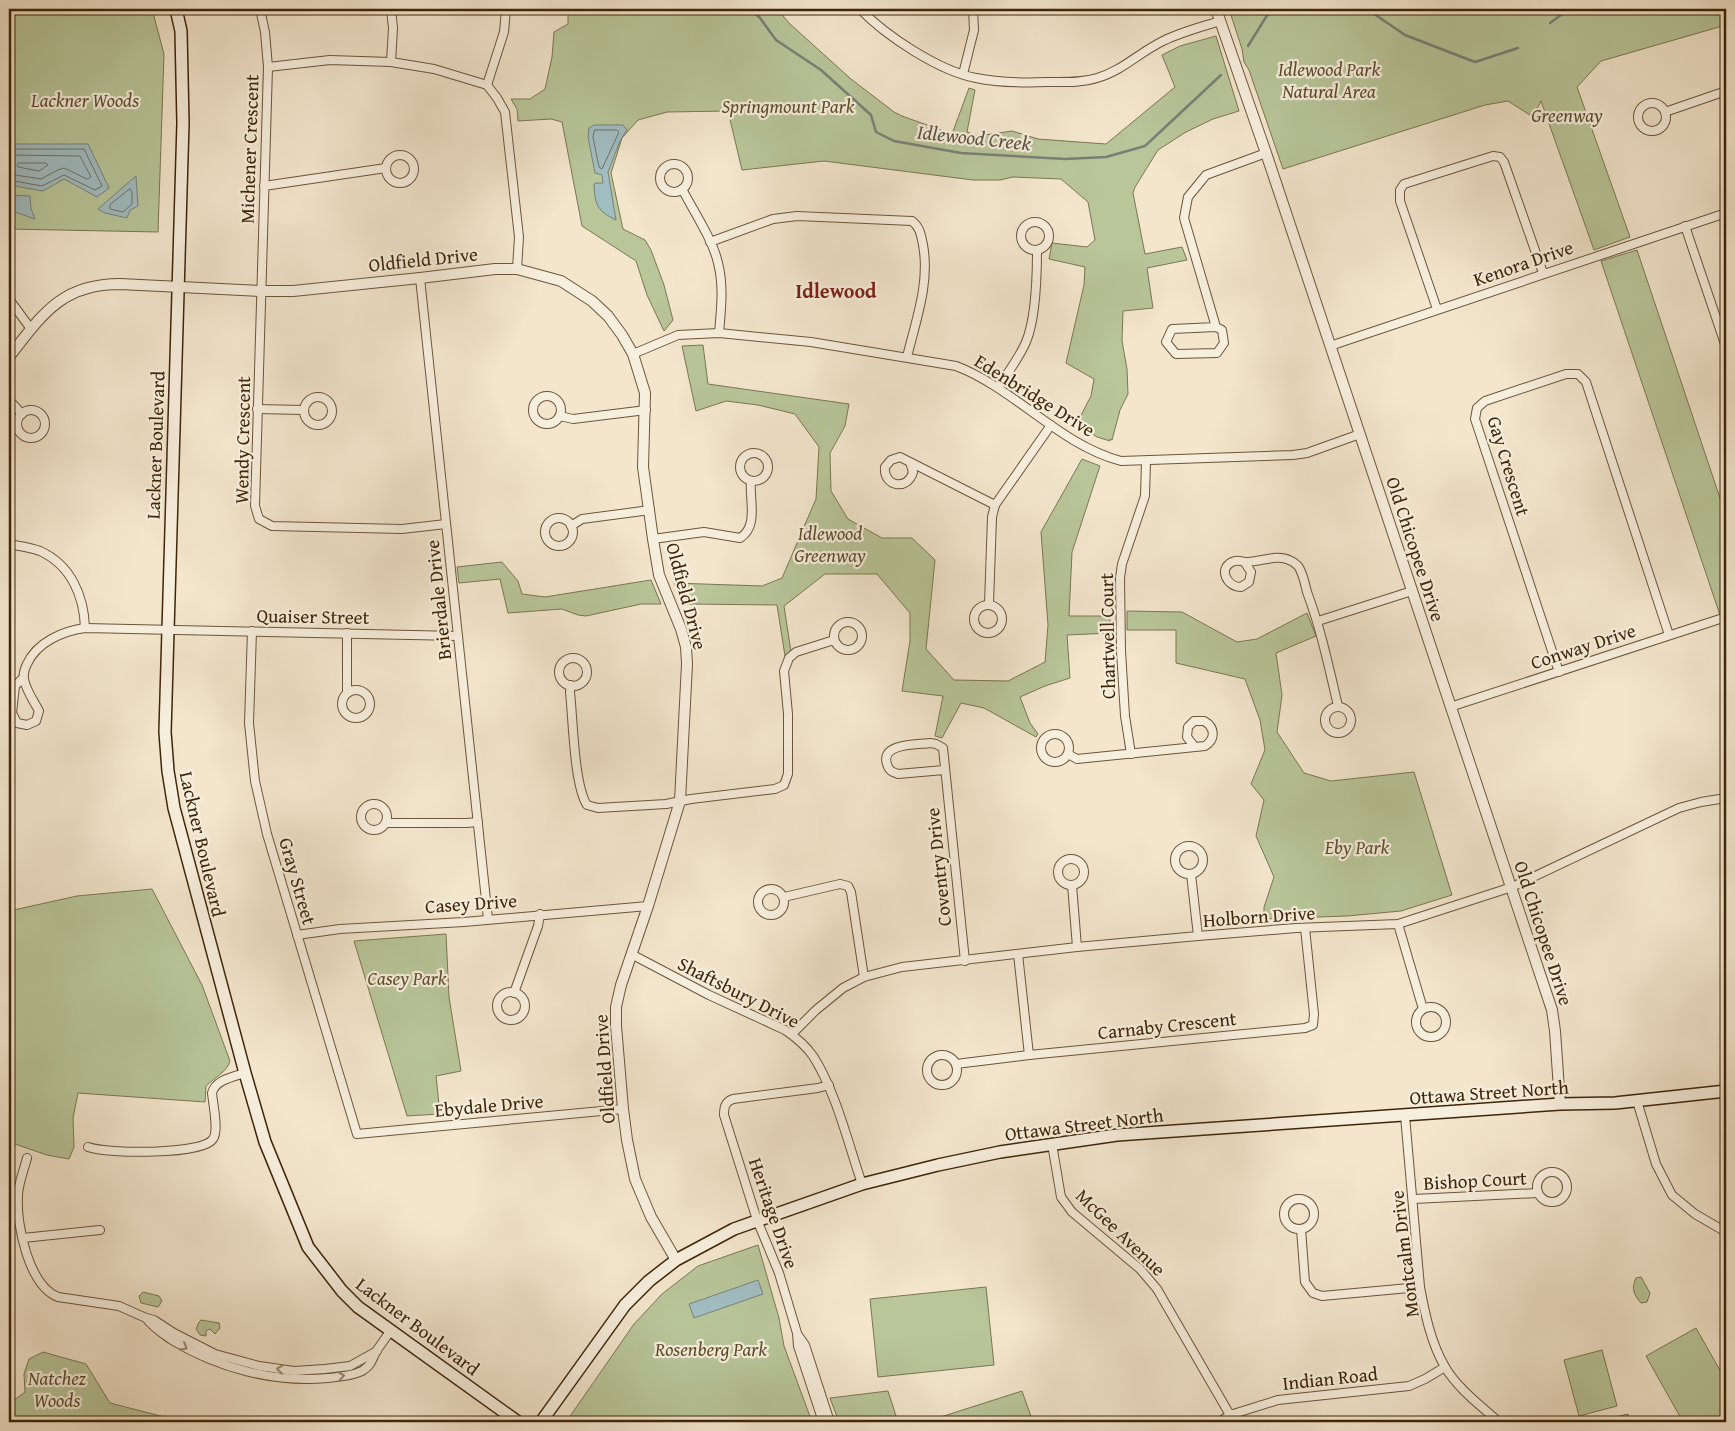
<svg xmlns="http://www.w3.org/2000/svg" width="1735" height="1431" font-family="'Gentium Book Plus',serif">
  <rect width="100%" height="100%" fill="#f3e6cd"/>
  <filter id="stains"><feTurbulence type="fractalNoise" baseFrequency=".004" numOctaves="4"/><feColorMatrix values="0 0 0 0 .2 0 0 0 0 .09 0 0 0 0 .02 0 0 0 .5 -.17"/></filter>
  <radialGradient id="worn" r=".72"><stop offset=".6" stop-color="#630" stop-opacity="0"/><stop offset="1" stop-color="#630" stop-opacity=".3"/></radialGradient>
  <!-- green -->
  <g fill="#b8c69a" stroke="#7c7651">
    <polygon points="9,9 152,9 164,54 158,232 9,229"/>
    <polygon points="568,9 777,9 790,24 851,79 894,112 902,116 952,134 969,88 975,90 967,132 978,136 1012,131 1038,139 1106,144 1175,87 1162,55 1180,46 1216,36 1239,111 1213,119 1186,132 1158,150 1135,187 1133,193 1145,254 1182,247 1187,260 1147,268 1153,308 1123,311 1122,341 1127,369 1128,394 1120,410 1112,440 1110,439 1110,441 1097,437 1079,425 1080,423 1078,421 1091,396 1094,379 1066,363 1084,285 1085,267 1049,259 1052,243 1087,247 1095,240 1088,202 1061,179 1013,177 1000,180 973,180 824,161 742,170 728,111 667,112 638,120 622,138 611,173 623,229 645,240 651,250 664,285 673,320 664,331 647,295 636,261 582,226 562,122 551,119 518,121 517,109 511,99 530,99 545,89 552,57 554,32 568,24"/>
    <polygon points="1229,9 1726,9 1726,25 1601,61 1577,87 1630,237 1594,250 1541,101 1533,117 1508,101 1485,105 1283,169 1249,70 1244,62 1242,49"/>
    <polygon points="1637,250 1726,516 1726,633 1601,261"/>
    <polygon points="703,345 708,384 849,404 845,426 830,453 831,491 848,519 882,538 912,538 935,560 926,649 954,680 1008,681 1045,662 1048,625 1041,532 1082,459 1100,466 1072,552 1069,616 1110,616 1110,633 1067,635 1070,678 1045,686 1020,697 1030,723 1038,734 1036,737 984,708 961,703 942,738 935,736 943,696 902,691 910,641 910,613 877,574 825,574 784,606 791,652 785,656 777,605 685,604 674,583 762,586 782,578 816,499 819,447 795,414 758,405 726,401 696,411 682,346"/>
    <polygon points="502,562 518,581 522,594 545,597 651,580 661,604 641,604 586,616 578,615 562,609 508,613 500,579 459,583 457,567"/>
    <polygon points="1127,611 1182,612 1237,642 1257,639 1307,613 1316,636 1276,653 1282,695 1277,732 1304,773 1331,781 1414,772 1452,895 1401,911 1347,916 1264,919 1264,907 1274,877 1256,836 1264,800 1251,784 1265,750 1260,720 1245,679 1176,663 1176,630 1127,630"/>
    <path d="M152,889L202,985L230,1061C227,1072 214,1078 206,1086L205,1102L78,1093L73,1118L74,1147L69,1159L47,1155L9,1142V911L77,896Z"/>
    <polygon points="446,934 449,997 461,1071 436,1076 440,1114 407,1116 354,941"/>
    <polygon points="758,1245 779,1318 784,1346 812,1422 566,1422 634,1324 662,1294 698,1266"/>
    <path d="M1641,1277L1650,1293L1647,1302L1641,1303C1634,1295 1631,1289 1636,1278Z"/>
    <polygon points="986,1287 994,1365 878,1377 870,1299"/>
    <polygon points="143,1292 159,1296 162,1301 158,1307 141,1303 139,1296"/>
    <polygon points="201,1320 219,1323 220,1328 215,1334 210,1329 206,1331 206,1336 200,1335 196,1329 199,1322"/>
    <polygon points="1696,1328 1726,1381 1726,1422 1683,1422 1646,1356"/>
    <polygon points="1602,1350 1617,1406 1579,1416 1564,1360"/>
    <polygon points="43,1352 86,1364 110,1403 184,1422 9,1422 9,1404 25,1392 24,1374 29,1359"/>
    <polygon points="888,1391 898,1422 839,1422 830,1398"/>
    <polygon points="1022,1391 1033,1422 925,1422"/>
    <polygon points="1628,1414 1630,1422 1593,1422"/>
  </g>
  <!-- water -->
  <g fill="#a0bdc2" stroke="#798078">
    <path d="M594,125H623L627,130L620,141L608,172L616,220C598,211 595,206 594,185L595,183H603L602,175L595,173L588,137L589,128Z"/>
    <polygon points="9,144 88,144 109,188 97,197 64,179 43,191 9,185"/>
    <polygon points="136,176 138,206 130,210 127,218 105,213 98,209"/>
    <polygon points="9,195 30,196 31,209 35,219 9,210"/>
    <polygon points="758,1280 763,1294 694,1318 689,1304"/>
  </g>
  <g fill="none" stroke-linecap="round" stroke-linejoin="round">
    <!-- shore -->
    <g stroke="#707165" stroke-width="1">
      <polygon points="595,130 617,130 619,132 602,169 599,167 593,137"/>
      <polyline points="9,149 84,149 102,186 95,190 64,175 42,186 9,180"/>
      <polyline points="9,155 80,156 91,177 87,179 64,168 58,170 41,179 9,174"/>
      <polygon points="19,163 46,163 48,165 39,171 18,167 17,165"/>
      <polygon points="130,189 132,192 132,204 123,212 110,209 110,205"/>
    </g>
    <!-- stream -->
    <g stroke="#798078" stroke-width="2.5">
      <polyline points="750,9 760,18 776,40 821,70 871,115 876,132 894,141 961,153 1065,159 1106,157 1145,146 1221,75"/>
      <polyline points="1367,9 1405,35 1475,62 1518,48"/>
      <polyline points="1550,23 1569,9"/>
      <polyline points="1248,46 1271,9"/>
    </g>
    <defs>
      <g id="minor">
        <polyline points="260,9 265,32 268,67 255,506 259,519 272,526 402,529 446,524"/>
        <path d="M860,9C886,36 939,71 976,78C1000,83 1023,83 1048,82C1064,82 1081,83 1097,78C1122,71 1140,52 1163,41C1181,32 1201,27 1220,21"/>
        <polyline points="391,62 393,28 391,9"/>
        <polyline points="268,67 330,60 391,62 434,69 487,85 497,98 505,112 519,237 517,269"/>
        <polyline points="963,74 974,30 973,9"/>
        <polyline points="487,85 504,32 506,9"/>
        <circle cx="1652" cy="117" r="14"/>
        <polyline points="1665,112 1726,91"/>
        <circle cx="400" cy="169" r="14"/>
        <circle cx="674" cy="178" r="14"/>
        <polyline points="264,186 386,168"/>
        <path d="M682,189C693,210 713,240 718,263C724,286 721,310 719,333"/>
        <circle cx="1035" cy="236" r="14"/>
        <polyline points="1685,226 1726,347"/>
        <path d="M710,242L773,219L797,216L912,221C920,227 921,235 923,245C930,283 916,320 907,357"/>
        <polyline points="420,278 488,919"/>
        <polyline points="9,299 31,329"/>
        <polyline points="1437,309 1400,201 1400,190 1404,184 1493,156 1500,157 1504,162 1543,273"/>
        <polyline points="1216,327 1172,329 1166,342 1176,354 1217,353 1224,343 1222,330 1216,327 1184,218 1188,197 1206,175 1266,153"/>
        <polyline points="1330,346 1726,213"/>
        <path d="M633,354L678,335L719,333L811,342L956,366C1016,389 1058,444 1121,461L1293,455L1307,453L1360,434"/>
        <path d="M998,387C1008,373 1019,358 1026,342C1036,318 1037,276 1037,250"/>
        <circle cx="547" cy="410" r="14"/>
        <circle cx="318" cy="411" r="14"/>
        <polyline points="9,400 22,414"/>
        <polyline points="257,409 304,410"/>
        <circle cx="31" cy="424" r="14"/>
        <polyline points="560,416 573,419 646,410"/>
        <circle cx="754" cy="467" r="14"/>
        <path d="M910,462L913,472C908,491 883,487 885,467L891,460L900,457L995,505"/>
        <circle cx="559" cy="532" r="14"/>
        <polyline points="571,526 582,519 650,510"/>
        <path d="M653,539L704,532L740,538C759,526 749,500 751,481"/>
        <path d="M9,544C18,546 30,547 40,551C71,565 84,596 85,628"/>
        <path d="M1245,563L1251,572L1249,582L1241,587C1227,587 1218,569 1232,562C1238,559 1242,562 1247,562C1260,562 1277,554 1289,560C1292,561 1296,564 1298,566C1303,573 1305,584 1307,592C1321,629 1329,668 1338,706"/>
        <polyline points="989,604 992,517 995,505 1051,425"/>
        <circle cx="988" cy="619" r="14"/>
        <polyline points="1318,621 1412,591"/>
        <circle cx="848" cy="636" r="14"/>
        <polyline points="252,631 249,723 255,781 267,834 357,1134 623,1109"/>
        <polyline points="347,633 347,693"/>
        <circle cx="573" cy="672" r="14"/>
        <polyline points="1559,672 1475,419 1477,408 1485,401 1566,374 1578,374 1586,382 1669,635"/>
        <path d="M23,678L15,686L12,713L17,723L27,725L36,721L39,711C34,701 26,691 24,679C23,674 25,668 27,664C37,642 63,631 85,628L458,636"/>
        <path d="M571,685L570,692C573,719 574,785 587,805L598,808L666,804L691,799L775,789L784,785L788,774V714L784,671L789,658L796,652L834,640"/>
        <circle cx="356" cy="704" r="14"/>
        <circle cx="1338" cy="720" r="13"/>
        <polyline points="1450,707 1726,617"/>
        <circle cx="1055" cy="748" r="14"/>
        <path d="M1068,754L1077,759L1205,746C1216,739 1215,727 1204,721H1194L1188,727L1187,737L1194,746"/>
        <polyline points="1131,754 1125,716 1121,651 1120,578 1122,564 1145,496 1146,461"/>
        <path d="M944,770L898,774C892,772 889,771 887,764C880,743 917,745 930,743L936,744L943,748L965,961"/>
        <circle cx="374" cy="817" r="13"/>
        <polyline points="386,823 466,823 478,822"/>
        <circle cx="1189" cy="860" r="14"/>
        <circle cx="1071" cy="872" r="13"/>
        <polyline points="1191,874 1198,936"/>
        <polyline points="1072,885 1077,947"/>
        <circle cx="771" cy="902" r="13"/>
        <polyline points="784,897 840,884 848,886 851,892 864,977"/>
        <polyline points="1398,924 1423,1009"/>
        <polyline points="297,935 340,929 464,922 648,906"/>
        <path d="M631,954L709,995L785,1030C794,1036 806,1046 813,1056C836,1092 848,1143 862,1184"/>
        <polyline points="1018,954 1029,1055 1305,1028 1313,1025 1314,1014 1305,928"/>
        <circle cx="511" cy="1006" r="14"/>
        <polyline points="514,993 538,926 540,914"/>
        <circle cx="1431" cy="1022" r="15"/>
        <polyline points="792,1034 816,1010 843,988 864,977 902,967 1077,947 1198,936 1296,928 1398,924 1512,887 1679,808 1701,802 1726,798"/>
        <circle cx="942" cy="1070" r="15"/>
        <polyline points="956,1064 1029,1055"/>
        <polyline points="1637,1101 1656,1164 1672,1195 1695,1214 1726,1232"/>
        <path d="M1405,1116L1420,1287C1425,1314 1431,1343 1445,1367C1458,1389 1481,1406 1499,1422"/>
        <polyline points="1052,1144 1061,1197 1072,1212 1140,1269 1157,1289 1230,1415"/>
        <path d="M88,1147C107,1154 203,1155 213,1139C219,1131 213,1104 212,1093C215,1080 233,1077 245,1073"/>
        <path d="M27,1158C24,1170 18,1184 18,1196C16,1225 29,1286 58,1297L119,1306L146,1318L154,1320L174,1333L215,1354L259,1366L294,1371L325,1369L350,1366L377,1351"/>
        <circle cx="1552" cy="1187" r="15"/>
        <polyline points="1414,1199 1538,1193"/>
        <circle cx="1299" cy="1214" r="15"/>
        <polyline points="1301,1229 1305,1282 1313,1293 1322,1296 1420,1287"/>
        <polyline points="23,1238 100,1230"/>
        <path d="M146,1318C153,1328 162,1333 172,1340C218,1368 274,1383 328,1378C339,1377 352,1376 362,1371C373,1364 371,1360 377,1350C381,1344 386,1338 390,1331"/>
        <polyline points="798,1335 805,1345 830,1422"/>
        <path d="M823,1422L798,1346L797,1333L779,1273L757,1220L724,1115C724,1107 725,1102 733,1099L818,1088L829,1085"/>
        <polyline points="1219,1422 1230,1415 1278,1400 1409,1386 1425,1379 1445,1367"/>
      </g>
      <g id="tertiary">
        <polyline points="1216,9 1266,153 1552,1010 1555,1031 1560,1104"/>
        <path d="M9,357C42,315 61,284 120,284L261,291H293L420,278L495,269H517L561,281L592,301L608,316L622,335L633,354L645,393L643,467L653,539L659,575L681,629L686,647L687,664L680,801L648,906L621,985L616,1007V1026L623,1109L627,1140L635,1179L651,1217L676,1260"/>
      </g>
      <g id="secondary">
        <polyline points="176,9 181,31 183,123 165,732 168,771 174,808 245,1073 265,1142 308,1247 342,1291 358,1307 518,1422"/>
        <polyline points="541,1422 625,1305 649,1281 676,1260 734,1229 862,1184 938,1165 1000,1152 1117,1135 1560,1104 1615,1103 1726,1091"/>
      </g>
    </defs>
    <!-- minor casing -->
    <use href="#minor" stroke="#6c5539" stroke-width="10"/>
    <!-- tertiary casing -->
    <use href="#tertiary" stroke="#6c5539" stroke-width="12"/>
    <!-- secondary casing -->
    <use href="#secondary" stroke="#3f2508" stroke-width="14"/>
    <!-- minor -->
    <use href="#minor" stroke="#f7efde" stroke-width="8"/>
    <!-- tertiary -->
    <use href="#tertiary" stroke="#f7efde" stroke-width="10"/>
    <!-- secondary -->
    <use href="#secondary" stroke="#f7efde" stroke-width="11"/>
  </g>
  <!-- one-way arrows -->
  <defs><path id="oneway-chevron" d="M-2-3.5L2.5 0L-2 3.5" fill="none" stroke-width="1.6" stroke-linecap="round" stroke-linejoin="round" transform="scale(1.25)"/></defs>
  <g stroke="#9b8a73">
    <use href="#oneway-chevron" transform="translate(184 1347) rotate(30)"/>
    <use href="#oneway-chevron" transform="translate(280 1369) rotate(-172)"/>
    <use href="#oneway-chevron" transform="translate(341 1376) rotate(-10)"/>
  </g>
  <g text-anchor="middle" dominant-baseline="central" stroke-width="4.5" stroke-linejoin="round" paint-order="stroke">
    <!-- park labels -->
    <g font-size="19" font-style="italic" fill="#5d4d2c" stroke="#f7efde">
      <text x="1329" y="69">Idlewood Park<tspan x="1329" dy="22">Natural Area</tspan></text>
      <text x="85" y="100">Lackner Woods</text>
      <text x="788" y="106">Springmount Park</text>
      <text x="1567" y="115">Greenway</text>
      <text x="830" y="533">Idlewood<tspan x="830" dy="22">Greenway</tspan></text>
      <text x="1357" y="847">Eby Park</text>
      <text x="407" y="978">Casey Park</text>
      <text x="711" y="1349">Rosenberg Park</text>
      <text x="57" y="1378">Natchez<tspan x="57" dy="22">Woods</tspan></text>
    </g>
    <!-- street labels -->
    <g font-size="19" fill="#3f2508" stroke="#f7efde">
      <text transform="translate(249 149) rotate(-88)">Michener Crescent</text>
      <text transform="translate(423 259) rotate(-6)">Oldfield Drive</text>
      <text transform="translate(1523 263) rotate(-19)">Kenora Drive</text>
      <text transform="translate(1035 395) rotate(32)">Edenbridge Drive</text>
      <text transform="translate(242 440) rotate(-89)">Wendy Crescent</text>
      <text transform="translate(155 445) rotate(-88)">Lackner Boulevard</text>
      <text transform="translate(1509 466) rotate(73)">Gay Crescent</text>
      <text transform="translate(1416 549) rotate(72)">Old Chicopee Drive</text>
      <text transform="translate(687 596) rotate(75)">Oldfield Drive</text>
      <text transform="translate(438 600) rotate(-96)">Brierdale Drive</text>
      <text transform="translate(313 616) rotate(1)">Quaiser Street</text>
      <text transform="translate(1107 636) rotate(-91)">Chartwell Court</text>
      <text transform="translate(1583 646) rotate(-18)">Conway Drive</text>
      <text transform="translate(203 844) rotate(77)">Lackner Boulevard</text>
      <text transform="translate(938 867) rotate(-96)">Coventry Drive</text>
      <text transform="translate(298 881) rotate(74)">Gray Street</text>
      <text transform="translate(471 903) rotate(-4)">Casey Drive</text>
      <text transform="translate(1259 916) rotate(-4)">Holborn Drive</text>
      <text transform="translate(1544 933) rotate(72)">Old Chicopee Drive</text>
      <text transform="translate(739 992) rotate(27)">Shaftsbury Drive</text>
      <text transform="translate(1167 1025) rotate(-6)">Carnaby Crescent</text>
      <text transform="translate(604 1069) rotate(-94)">Oldfield Drive</text>
      <text transform="translate(1489 1092) rotate(-4)">Ottawa Street North</text>
      <text transform="translate(489 1105) rotate(-5)">Ebydale Drive</text>
      <text transform="translate(1084 1124) rotate(-7)">Ottawa Street North</text>
      <text transform="translate(1475 1180) rotate(-3)">Bishop Court</text>
      <text transform="translate(774 1213) rotate(71)">Heritage Drive</text>
      <text transform="translate(1121 1232) rotate(44)">McGee Avenue</text>
      <text transform="translate(1404 1254) rotate(-97)">Montcalm Drive</text>
      <text transform="translate(418 1326) rotate(37)">Lackner Boulevard</text>
      <text transform="translate(1330 1378) rotate(-6)">Indian Road</text>
    </g>
    <!-- water labels -->
    <g font-size="20" font-style="italic" fill="#5c5340" stroke="#f7efde">
      <text transform="translate(974 137) rotate(6)">Idlewood Creek</text>
    </g>
    <!-- neighbourhood labels -->
    <g font-size="20" font-weight="bold" fill="#7a1f14" stroke="#f7efde">
      <text x="836" y="290">Idlewood</text>
    </g>
  </g>
  <!-- margin -->
  <rect width="1735" height="1431" fill="none" stroke="#f3e6cd" stroke-width="30"/>
  <rect x="10" y="10" width="1715" height="1411" fill="none" stroke="#3f2508" stroke-width="2.5"/>
  <rect x="15" y="15" width="1705" height="1401" fill="none" stroke="#3f2508"/>
  <rect width="100%" height="100%" filter="url(#stains)"/>
  <rect width="100%" height="100%" fill="url(#worn)"/>
</svg>
